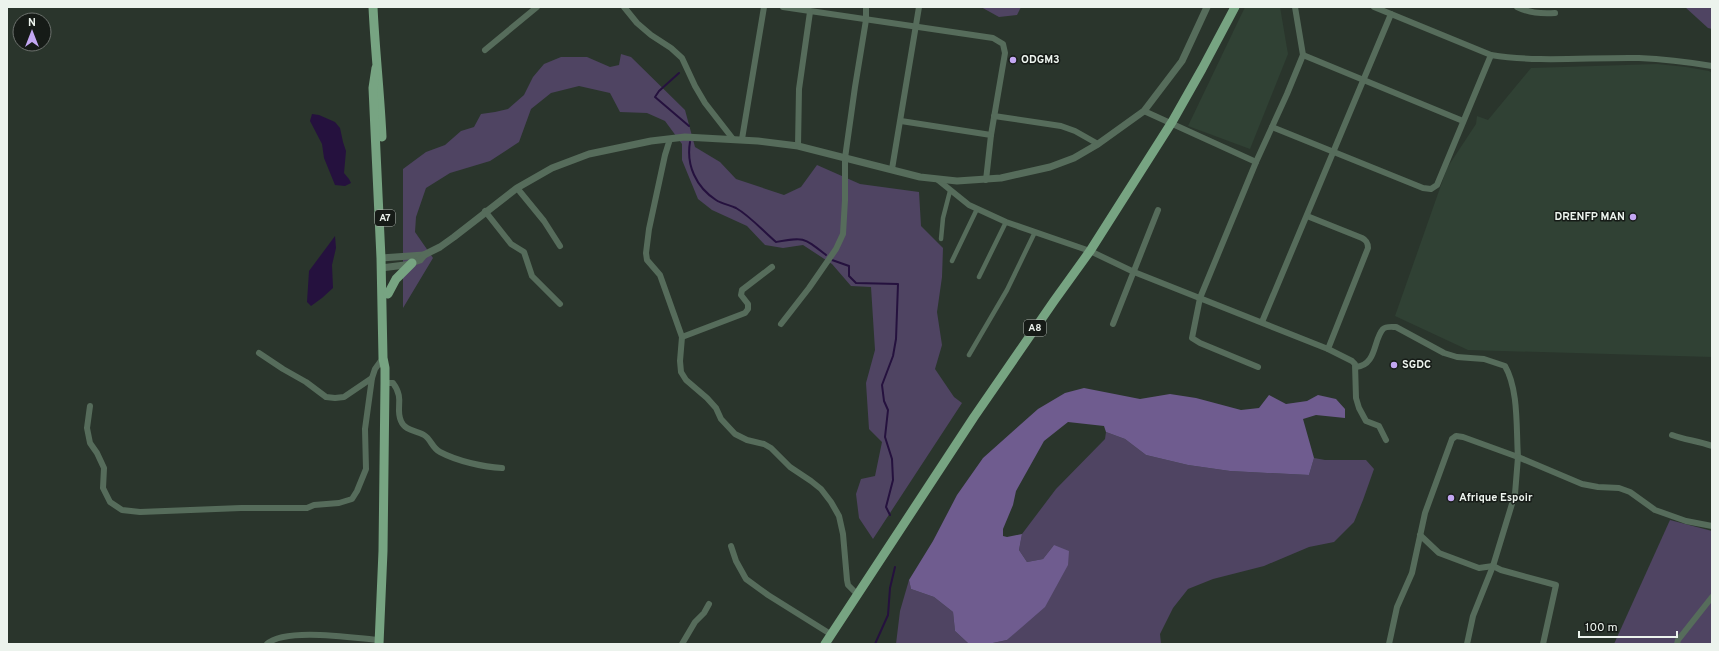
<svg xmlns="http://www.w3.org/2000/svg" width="1719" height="651" font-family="Overpass,sans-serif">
  <rect width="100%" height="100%" fill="#2a352c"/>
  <!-- built -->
  <g fill="#304134">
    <polygon points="1245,7 1280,7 1288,54 1250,149 1188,126"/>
    <polygon points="1657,64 1686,67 1709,71 1712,73 1712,357 1468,350 1395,316 1447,168 1476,124 1477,116 1488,120 1531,68"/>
  </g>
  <!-- green -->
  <g fill="#4f4462">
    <polygon points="981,7 1021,7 1017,15 999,17"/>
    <polygon points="1685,7 1712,7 1712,29 1708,28"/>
    <polygon points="621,54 631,57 685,110 695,147 720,162 736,179 784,195 801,187 817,165 860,184 919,192 921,226 943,248 942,277 937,312 942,345 935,369 954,397 962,403 873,539 859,518 856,494 861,479 875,476 882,442 869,429 866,383 875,350 871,287 851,286 832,264 803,245 783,248 765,245 747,226 712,210 698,199 682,160 682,144 665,121 647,113 620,112 610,93 579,86 551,93 531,109 519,142 490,161 450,173 426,188 416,217 415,232 433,258 403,308 403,169 426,152 445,145 461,131 474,127 481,114 495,112 508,109 524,95 533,77 544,64 561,57 587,57 610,67 619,65"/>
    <polygon points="1106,432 1125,439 1146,455 1188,465 1230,471 1309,475 1314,458 1325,460 1366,460 1374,469 1363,500 1354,522 1334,542 1309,547 1264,566 1213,579 1188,589 1173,608 1160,634 1161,644 988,644 1007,640 1021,627 1054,545 1043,559 1027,562 1019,550 1022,534 1056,489 1105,439"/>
    <polygon points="1670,520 1712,531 1712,644 1614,644"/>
    <polygon points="909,580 911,589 934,597 953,612 955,631 969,644 896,644 900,611"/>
  </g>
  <!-- forest -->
  <polygon fill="#6f5c8f" points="1084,388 1140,399 1170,394 1196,398 1241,410 1259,408 1269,395 1286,404 1307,401 1318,395 1336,399 1345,409 1345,418 1316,415 1303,419 1314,458 1309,475 1230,471 1188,465 1146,455 1125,439 1106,432 1104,426 1068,422 1044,441 1016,491 1013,505 1003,529 1003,536 1007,537 1022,534 1019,550 1027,562 1043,559 1054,545 1069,551 1068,565 1045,607 1007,640 988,644 969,644 955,631 953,612 934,597 911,589 909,580 933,541 957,495 983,458 1038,409 1065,393"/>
  <!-- water -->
  <g fill="#25113e">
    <polygon points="312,114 319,115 335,122 340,128 343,142 346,151 344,173 349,179 351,183 345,186 335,185 324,158 322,144 310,121"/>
    <polygon points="335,236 336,248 332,265 333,288 322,298 311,306 307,302 309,271"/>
  </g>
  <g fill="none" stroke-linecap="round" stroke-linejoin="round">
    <!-- stream -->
    <g stroke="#25113e" stroke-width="2">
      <polyline points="679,73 659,91 655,97 689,126"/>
      <path d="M690,142C686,165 696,187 716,200C722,204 730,205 736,208C750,216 763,231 776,242C804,237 803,237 826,255"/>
      <polyline points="832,260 849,266 849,276 856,283 898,284 896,339 893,356 882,385 884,401 888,410 885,437 892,459 893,480 886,507 890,515"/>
      <polyline points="875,644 888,615 890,588 895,567"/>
    </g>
    <!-- pedestrian -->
    <g stroke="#566c5b" stroke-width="4.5">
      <polyline points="941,239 943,218 950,191"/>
      <polyline points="952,261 977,209"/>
      <polyline points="979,277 1006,222"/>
      <polyline points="969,355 1007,290 1035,232"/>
    </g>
    <!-- minor -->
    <g stroke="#566c5b" stroke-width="6">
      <polyline points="624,7 637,23 651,35 671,48 682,58 695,86 705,103 733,139"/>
      <polyline points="783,7 993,38 1003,44 1005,53 991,135 986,180"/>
      <path d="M1374,7L1491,55C1540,63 1590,57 1639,58C1663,59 1688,62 1712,66"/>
      <path d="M1517,7C1529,13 1542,14 1555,13"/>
      <polyline points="485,50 537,7"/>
      <polyline points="1303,55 1463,121"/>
      <polyline points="1144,111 1256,162"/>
      <polyline points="994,116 1061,126 1075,131 1098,144"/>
      <polyline points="901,121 991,135"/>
      <polyline points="1272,127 1423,188 1431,189 1437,185 1491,55"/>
      <polyline points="670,139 665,155 649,229 646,253 647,260 660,275 682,337 680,361 681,372 686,380 707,398 716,408 721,419 735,434 747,440 764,444 771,448 790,467 811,481 821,489 831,502 839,516 843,534 847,580 848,585 857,594"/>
      <polyline points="742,139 764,7"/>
      <polyline points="798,146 799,89 810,12"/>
      <polyline points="892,169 919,7"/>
      <polyline points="938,180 969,205 1006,222 1090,251 1134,272 1328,349 1352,361 1355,364 1356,398 1359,408 1366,421 1379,426 1386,440"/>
      <polyline points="517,188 544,221 560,246"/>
      <polyline points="485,211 511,244 524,252 532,276 560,304"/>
      <path d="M1307,216L1362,238C1366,240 1368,242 1368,248L1328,349"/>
      <polyline points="1262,322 1391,14"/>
      <polyline points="781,324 809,288 836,249 843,234 845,200 845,158 855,87 866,20 866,7"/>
      <polyline points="1113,324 1158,210"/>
      <polyline points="682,337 745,313 748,309 748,304 741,295 742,290 772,267"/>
      <polyline points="259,353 283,369 306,382 326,397 335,398 344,397 372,378"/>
      <polyline points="1258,367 1200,343 1192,338 1200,298 1256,162 1287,94 1303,55 1295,7"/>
      <path d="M1356,367C1377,365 1373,340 1383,329C1386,326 1392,327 1396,327L1444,353L1457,357L1484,359L1505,366C1519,390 1516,430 1518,457L1463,437L1456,436L1452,439L1425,513L1412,573L1397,607L1389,644"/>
      <path d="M385,383H393C405,399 395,408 401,421C405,431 416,430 424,435C431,439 432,448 440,452C457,461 483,467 502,468"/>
      <polyline points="90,406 87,428 90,443 97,453 104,468 103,488 110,502 122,510 140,512 241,508 307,508 314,505 339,503 352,499 357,491 366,469 365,429 372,378 375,369 383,358"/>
      <path d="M1672,435C1685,440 1699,441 1712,446"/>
      <polyline points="1420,535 1439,553 1479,568 1493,566 1501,570 1556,585 1543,644"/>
      <polyline points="731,546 736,561 746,579 768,595 832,635"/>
      <path d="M267,644C285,627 354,638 379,640"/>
      <polyline points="682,644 695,622 704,613 709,604"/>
      <polyline points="1467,644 1473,616 1493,566 1515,494 1518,457 1582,484 1598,487 1619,488 1630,492 1655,510 1686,521 1712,526"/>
      <polyline points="1677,644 1678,640 1712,597"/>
    </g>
    <!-- tertiary -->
    <g stroke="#566c5b" stroke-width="7">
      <polyline points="381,258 424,255"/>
      <polyline points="381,268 405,265 420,260 424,255 440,247 454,237 517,188 552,168 589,154 651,141 685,137 758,141 798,146 920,177 957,181 1001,178 1050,167 1074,158 1098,144 1144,111 1182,61 1207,7"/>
    </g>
    <!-- primary -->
    <g stroke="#77a482" stroke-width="9">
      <path d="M373,7C375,50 380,93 382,137"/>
      <polyline points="376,68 373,88 381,258 383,358 385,368 385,383 383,551 379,644"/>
      <polyline points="388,294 396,279 412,263"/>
      <polyline points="825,644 974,417 1054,301 1090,251 1172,122 1202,69 1235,7"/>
    </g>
  </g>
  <!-- markers -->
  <g fill="#c3a7f2" stroke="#161b17" stroke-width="1.5">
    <circle cx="1013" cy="60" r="4"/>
    <circle cx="1633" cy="217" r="4"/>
    <circle cx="1394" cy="365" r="4"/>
    <circle cx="1451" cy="498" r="4"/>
  </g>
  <g text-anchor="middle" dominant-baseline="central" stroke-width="3" stroke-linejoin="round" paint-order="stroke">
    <!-- shield labels -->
    <g fill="#161b17" stroke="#acb2ad" stroke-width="1">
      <rect x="375" y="210" width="20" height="16" rx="3"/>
      <rect x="1024" y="320" width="22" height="16" rx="3"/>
    </g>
    <g font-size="10" font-weight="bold" fill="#ecf3ed">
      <text x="385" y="218">A7</text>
      <text x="1035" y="328">A8</text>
    </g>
    <!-- poi labels -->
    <g font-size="11" font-weight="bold" fill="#ecf3ed" stroke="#161b17" text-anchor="start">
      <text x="1021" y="60">ODGM3</text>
      <text x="1625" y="217" text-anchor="end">DRENFP MAN</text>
      <text x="1402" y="365">SGDC</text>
      <text x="1459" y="498">Afrique Espoir</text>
    </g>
  </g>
  <!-- border -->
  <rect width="1719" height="651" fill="none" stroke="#ecf3ed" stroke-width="16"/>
  <!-- north arrow -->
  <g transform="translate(32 32)"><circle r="19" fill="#161b17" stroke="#6c716d"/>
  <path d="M0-3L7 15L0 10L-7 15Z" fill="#c3a7f2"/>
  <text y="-6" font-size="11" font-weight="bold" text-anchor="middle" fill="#ecf3ed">N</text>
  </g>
  <!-- scale -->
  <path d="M1579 631v6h98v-6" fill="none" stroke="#ecf3ed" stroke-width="2"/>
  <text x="1585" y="631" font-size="12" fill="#ecf3ed" stroke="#161b17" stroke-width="3" paint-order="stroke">100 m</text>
</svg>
